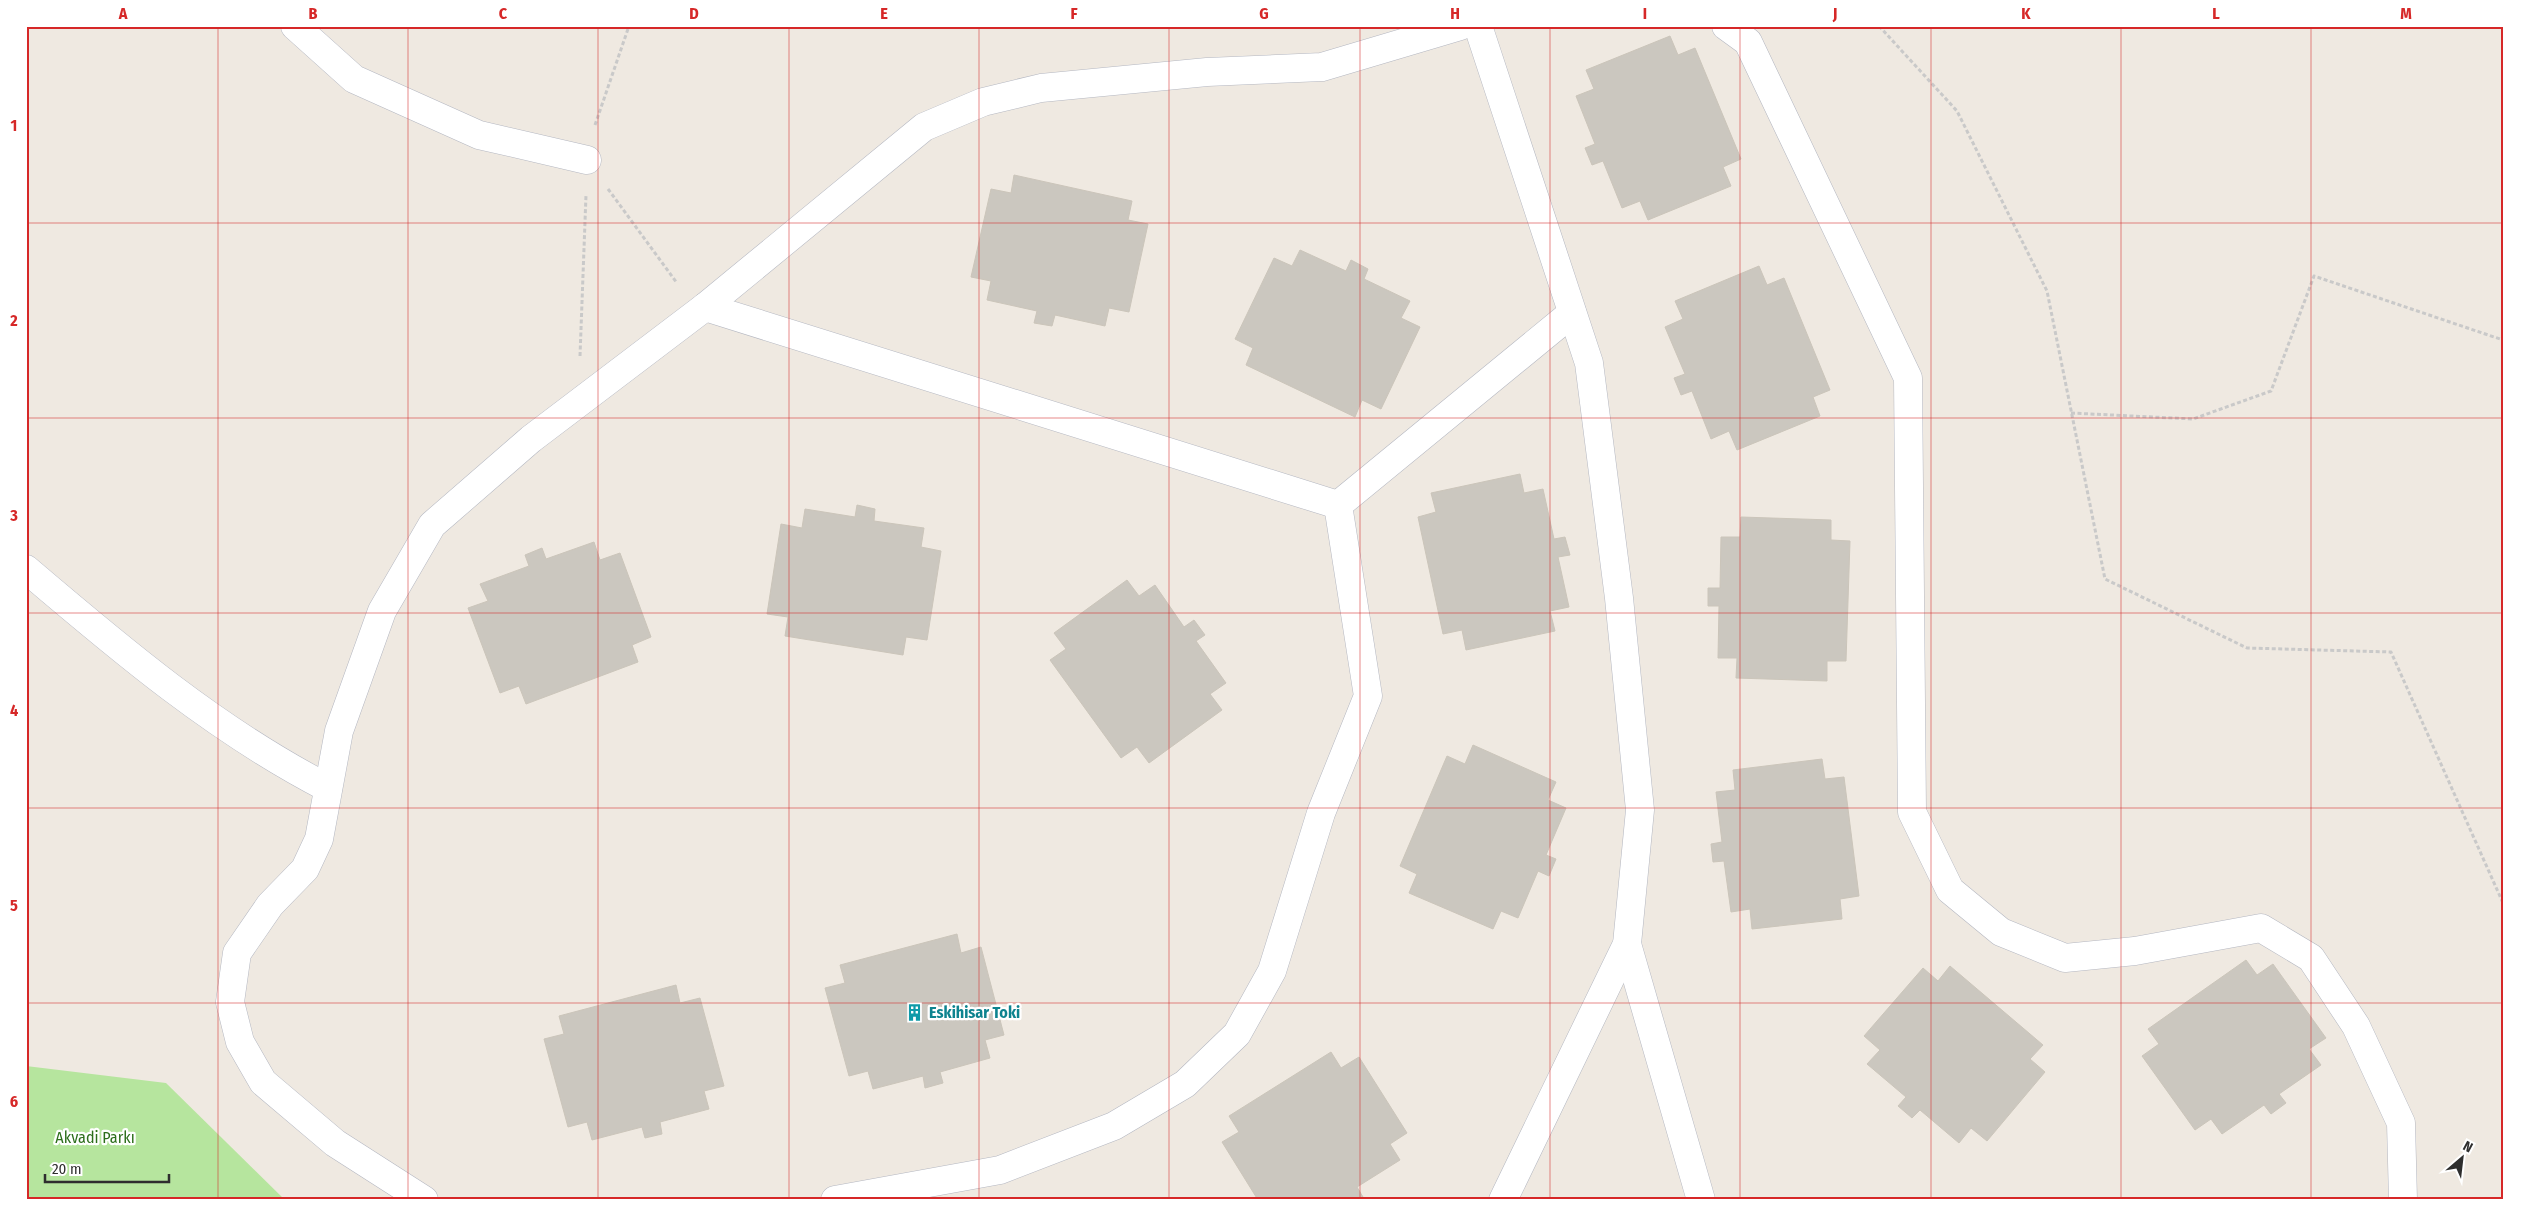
<svg xmlns="http://www.w3.org/2000/svg" width="2529" height="1226" font-family="'Fira Sans Condensed',sans-serif">
  <rect width="100%" height="100%" fill="#efe9e1"/>
  <!-- park -->
  <polygon fill="#b6e59e" points="26,1066 166,1083 285,1200 26,1200"/>
  <!-- building -->
  <g fill="#cbc7bf" stroke="#cbc5ba">
    <polygon points="1670,36 1678,55 1695,48 1741,159 1723,167 1731,186 1648,220 1640,201 1622,208 1603,161 1592,165 1585,148 1595,144 1576,96 1594,89 1586,70"/>
    <polygon points="1014,175 1132,201 1128,220 1148,224 1129,312 1109,308 1105,326 1055,315 1052,326 1034,323 1037,311 987,300 991,281 971,277 991,189 1011,193"/>
    <polygon points="1300,250 1346,271 1351,260 1368,269 1364,279 1410,301 1401,318 1420,327 1381,409 1362,400 1355,417 1246,365 1253,348 1235,339 1274,258 1292,266"/>
    <polygon points="1759,266 1767,285 1784,278 1830,390 1813,397 1820,416 1737,450 1729,431 1711,439 1692,391 1681,395 1674,378 1685,374 1665,327 1683,319 1675,301"/>
    <polygon points="1520,474 1524,493 1543,489 1554,539 1565,537 1570,555 1558,557 1569,607 1550,611 1555,631 1466,650 1462,630 1443,634 1418,517 1436,512 1431,493"/>
    <polygon points="857,505 875,509 874,521 924,528 921,547 941,551 927,640 906,637 903,655 785,636 788,617 767,614 781,524 802,528 805,509 855,517"/>
    <polygon points="1741,517 1831,520 1831,540 1850,541 1846,661 1827,661 1827,681 1736,678 1737,658 1718,658 1719,606 1708,606 1708,588 1720,588 1721,537 1740,537"/>
    <polygon points="594,542 600,560 620,553 651,637 632,645 638,662 526,704 519,686 500,693 468,608 488,601 480,584 529,566 525,555 542,548 546,559"/>
    <polygon points="1127,580 1139,596 1155,585 1184,627 1194,620 1205,635 1196,641 1226,683 1210,694 1222,710 1149,763 1137,747 1121,758 1050,660 1066,649 1054,633"/>
    <polygon points="1473,745 1556,782 1548,800 1566,808 1546,855 1556,859 1549,876 1538,871 1518,918 1501,911 1493,929 1409,893 1417,874 1400,866 1447,756 1465,764"/>
    <polygon points="1822,759 1825,779 1844,777 1859,896 1840,899 1842,919 1752,929 1750,909 1731,912 1724,861 1713,862 1711,844 1722,842 1716,792 1735,790 1733,770"/>
    <polygon points="957,934 961,953 981,947 1004,1035 985,1040 990,1058 940,1072 943,1083 925,1088 923,1076 873,1089 868,1071 849,1076 825,988 845,983 840,965"/>
    <polygon points="2246,960 2257,975 2273,964 2326,1038 2309,1049 2321,1065 2279,1094 2286,1103 2271,1114 2264,1105 2222,1134 2211,1119 2195,1130 2142,1056 2159,1044 2148,1029"/>
    <polygon points="1950,966 2043,1045 2030,1059 2045,1072 1987,1141 1971,1128 1959,1143 1920,1110 1912,1118 1898,1106 1906,1097 1867,1064 1880,1050 1864,1036 1923,968 1938,981"/>
    <polygon points="676,985 680,1003 700,998 724,1086 704,1091 709,1109 660,1122 662,1134 645,1138 642,1127 592,1140 587,1122 568,1127 544,1039 564,1034 559,1016"/>
    <polygon points="1331,1052 1341,1068 1359,1057 1407,1133 1390,1144 1400,1160 1357,1187 1363,1197 1359,1200 1343,1200 1341,1198 1338,1200 1258,1200 1222,1142 1239,1132 1229,1116"/>
  </g>
  <g fill="none" stroke-linecap="round" stroke-linejoin="round">
    <defs>
      <g id="street">
        <polyline points="295,26 354,79 479,135 587,160"/>
        <polyline points="1478,26 1589,363 1619,598 1640,810 1627,944 1503,1200"/>
        <polyline points="1726,26 1748,42 1908,378 1912,812 1950,890 2001,932 2065,958 2135,951 2261,928 2311,958 2356,1026 2401,1123 2403,1200"/>
        <polyline points="705,307 1338,505"/>
        <polyline points="1338,505 1572,313"/>
        <path d="M26,569C121,650 217,731 328,788"/>
        <polyline points="1627,944 1701,1200"/>
        <polyline points="424,1200 335,1143 263,1082 240,1042 230,1002 237,953 270,905 305,869 319,839 339,731 382,611 432,525 531,439 705,307 924,127 983,102 1041,88 1207,72 1322,67 1460,26"/>
        <polyline points="835,1200 1000,1170 1114,1126 1185,1084 1237,1034 1272,971 1321,813 1368,696 1338,505"/>
      </g>
    </defs>
    <!-- street casing -->
    <use href="#street" stroke="#b4b7c1" stroke-width="29"/>
    <!-- path -->
    <g stroke="#c9c9c9" stroke-width="3" stroke-dasharray="4 2.5" stroke-linecap="butt">
      <polyline points="1879,26 1957,111 2047,291 2105,579 2247,648 2391,652 2503,903"/>
      <polyline points="595,125 629,26"/>
      <polyline points="608,189 677,283"/>
      <polyline points="580,356 586,195"/>
      <polyline points="2071,413 2193,419 2271,391 2314,276 2503,340"/>
    </g>
    <!-- street -->
    <use href="#street" stroke="#fff" stroke-width="28"/>
  </g>
  <!-- grid -->
  <path fill="none" stroke="#d62828" stroke-width="1" stroke-opacity="0.55" d="M218,26V1200M408,26V1200M598,26V1200M789,26V1200M979,26V1200M1169,26V1200M1360,26V1200M1550,26V1200M1740,26V1200M1931,26V1200M2121,26V1200M2311,26V1200M26,223H2503M26,418H2503M26,613H2503M26,808H2503M26,1003H2503"/>
  <!-- icons -->
  <defs>
    <symbol id="building-bare" viewBox="-9 -9 18 18"><path d="M-4-6H4V6H1V3H-1V6H-4ZM-2.5-4.3h1.7v1.8h-1.7ZM.8-4.3h1.7v1.8H.8ZM-2.5-1h1.7V.8h-1.7ZM.8-1h1.7V.8H.8Z" fill="#0f9aa8" stroke="#fff" stroke-width="2.5" paint-order="stroke"/></symbol>
  </defs>
  <g fill-rule="evenodd">
    <use href="#building-bare" x="902" y="1000" width="25" height="25"/>
  </g>
  <g text-anchor="middle" dominant-baseline="central" stroke-width="4.5" stroke-linejoin="round" paint-order="stroke">
    <!-- culture labels -->
    <g font-size="16" font-weight="bold" fill="#0d838f" stroke="#fff" text-anchor="start">
      <text x="929" y="1012">Eskihisar Toki</text>
    </g>
    <!-- park labels -->
    <g font-size="16" fill="#2c6e1b" stroke="#fff">
      <text x="95" y="1137">Akvadi Parkı</text>
    </g>
  </g>
  <!-- border -->
  <rect width="2529" height="1226" fill="none" stroke="#ffffff" stroke-width="55"/>
  <!-- north arrow -->
  <g transform="translate(2462 1158) rotate(28)" stroke="#ffffff" stroke-width="4" paint-order="stroke">
  <path d="M0-4L9 19L0 12L-9 19Z" fill="#2e2e2e"/>
  <text y="-8" font-size="14" font-weight="bold" text-anchor="middle" fill="#2e2e2e">N</text>
  </g>
  <!-- scale -->
  <path d="M45 1174v8h124v-8" fill="none" stroke="#2e2e2e" stroke-width="2.5"/>
  <text x="52" y="1174" font-size="15" fill="#2e2e2e" stroke="#ffffff" stroke-width="4" paint-order="stroke">20 m</text>
  <rect x="28" y="28" width="2474" height="1170" fill="none" stroke="#d62828" stroke-width="2"/>
  <g font-size="16" text-anchor="middle" font-weight="bold" fill="#d62828">
    <text x="123" y="19">A</text>
    <text x="313" y="19">B</text>
    <text x="503" y="19">C</text>
    <text x="694" y="19">D</text>
    <text x="884" y="19">E</text>
    <text x="1074" y="19">F</text>
    <text x="1264" y="19">G</text>
    <text x="1455" y="19">H</text>
    <text x="1645" y="19">I</text>
    <text x="1835" y="19">J</text>
    <text x="2026" y="19">K</text>
    <text x="2216" y="19">L</text>
    <text x="2406" y="19">M</text>
    <text x="14" y="131">1</text>
    <text x="14" y="326">2</text>
    <text x="14" y="521">3</text>
    <text x="14" y="716">4</text>
    <text x="14" y="911">5</text>
    <text x="14" y="1107">6</text>
  </g>
</svg>
